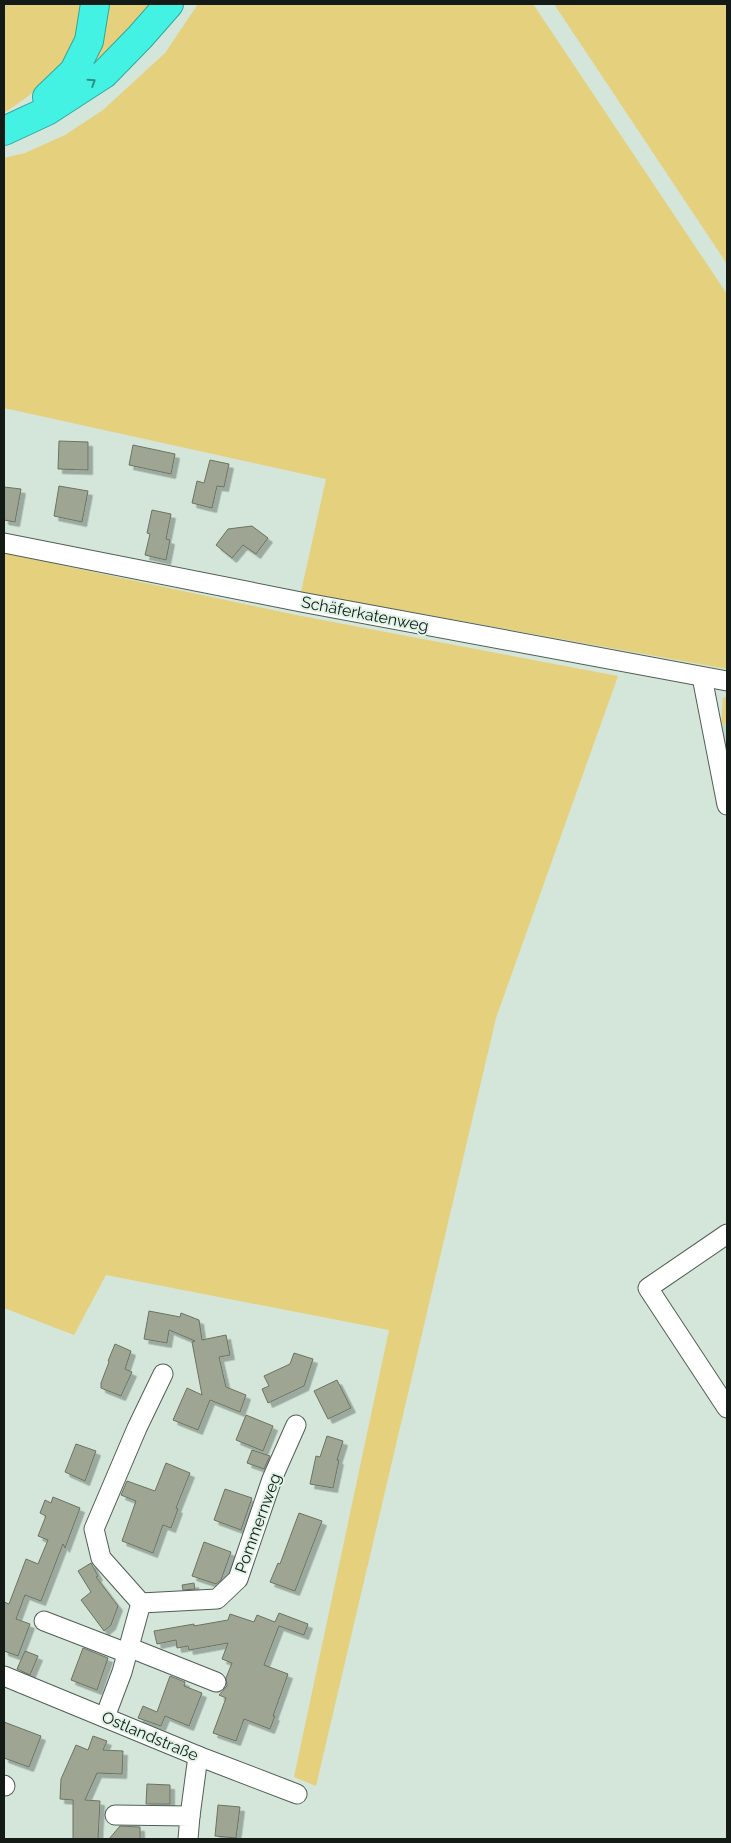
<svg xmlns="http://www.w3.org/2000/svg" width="731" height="1843" font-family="Raleway,sans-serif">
  <defs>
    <filter id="shadow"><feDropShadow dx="4.5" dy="4.5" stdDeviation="0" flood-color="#0004"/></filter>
  </defs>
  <rect width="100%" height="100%" fill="#d3e6d9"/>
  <!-- built -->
  <polygon fill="#c0dac9" points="727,723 727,754 721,724"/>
  <!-- green -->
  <g fill="#e5d07d">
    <path d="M4,4H82C79,58 46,85 4,113Z"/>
    <polygon points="105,4 160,4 101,72 90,66"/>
    <polygon points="198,4 533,4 727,294 727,669 301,592 326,479 4,408 4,158 25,153 65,135 103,110 165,53"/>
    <polygon points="554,4 727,4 727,264"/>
    <polygon points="4,553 296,615 618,676 496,1018 316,1786 294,1777 389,1330 106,1275 74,1335 4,1308"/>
    <polygon points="727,696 727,723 721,724 723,698"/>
  </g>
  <!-- building -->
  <g fill="#9ea593" stroke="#6c7362" filter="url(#shadow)">
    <polygon points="59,441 88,442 88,470 58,469"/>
    <polygon points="133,445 175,454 171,474 129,465"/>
    <polygon points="210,460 229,464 224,487 217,486 212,508 192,503 197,481 204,483"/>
    <polygon points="59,486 88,491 82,522 54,516"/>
    <polygon points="4,487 21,489 15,522 4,520"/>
    <polygon points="152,510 171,514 166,539 170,540 166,560 145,555 150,534 147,533"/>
    <polygon points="252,526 268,538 256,554 243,545 232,558 216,545 228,529"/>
    <polygon points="149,1311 180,1317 181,1313 199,1320 202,1340 226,1335 230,1355 219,1357 226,1387 246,1395 240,1412 210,1400 198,1430 173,1420 187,1388 202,1395 192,1342 195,1341 169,1330 167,1343 144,1339"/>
    <polygon points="115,1344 131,1351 125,1369 132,1372 121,1396 101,1388 101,1383 109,1362 108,1361"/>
    <polygon points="294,1353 313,1359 304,1386 268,1403 262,1389 269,1386 264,1376 290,1364"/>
    <polygon points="337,1380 351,1408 328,1419 314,1391"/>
    <polygon points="246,1415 273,1426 263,1451 236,1440"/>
    <polygon points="327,1436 343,1441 337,1460 339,1460 333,1488 310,1484 316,1456 320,1457"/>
    <polygon points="76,1444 96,1451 85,1481 65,1472"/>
    <polygon points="252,1450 270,1456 264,1469 247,1463"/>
    <polygon points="166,1463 190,1473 176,1508 178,1509 171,1528 163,1525 153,1553 122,1541 136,1501 121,1495 127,1481 155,1491"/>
    <polygon points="225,1489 252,1498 241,1530 214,1520"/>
    <polygon points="53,1497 80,1508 65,1548 63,1544 41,1601 25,1595 16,1619 30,1624 18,1656 4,1651 4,1602 9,1604 26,1559 38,1564 48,1540 38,1536 46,1516 40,1513 45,1500 51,1503"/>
    <polygon points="299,1513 322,1521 295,1591 270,1582 278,1563 280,1564"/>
    <polygon points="204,1542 231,1552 221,1580 216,1584 192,1576"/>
    <polygon points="91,1563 98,1576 96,1577 118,1606 111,1625 104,1631 81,1600 91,1592 78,1571"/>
    <polygon points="194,1583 195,1589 183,1590 182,1585"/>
    <polygon points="279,1613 308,1624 304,1635 279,1626 264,1665 288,1674 273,1716 275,1716 270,1729 244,1719 236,1741 213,1733 226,1698 219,1695 227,1686 226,1678 232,1663 222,1659 228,1643 189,1650 188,1646 177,1648 176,1640 157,1644 154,1631 194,1624 194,1626 228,1620 230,1614 254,1622 257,1615 275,1622"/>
    <polygon points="83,1648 108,1658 97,1690 71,1680"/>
    <polygon points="25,1651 38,1656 30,1675 17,1669"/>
    <polygon points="170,1676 185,1682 184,1686 202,1693 189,1726 165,1716 161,1726 138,1718 143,1706 157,1712"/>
    <polygon points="4,1722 41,1736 29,1767 4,1758"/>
    <polygon points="93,1736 107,1741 103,1750 123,1751 122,1774 97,1773 85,1800 100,1801 98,1839 73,1839 73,1800 60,1799 61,1779 76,1745 88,1750"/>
    <polygon points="147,1784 170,1785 170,1804 146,1804"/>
    <polygon points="218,1805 240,1807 236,1838 215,1836"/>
    <polygon points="120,1826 140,1827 140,1839 109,1839"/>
  </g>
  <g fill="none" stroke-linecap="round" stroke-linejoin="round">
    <defs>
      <g id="minor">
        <polyline points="4,543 301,602 727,681"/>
        <polyline points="702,677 727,805"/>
        <polyline points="727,1234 648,1288 727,1408"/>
        <polyline points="141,1603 101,1558 94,1529 137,1428 163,1374"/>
        <polyline points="44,1621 127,1653"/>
        <polyline points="128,1647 216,1682"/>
        <polyline points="4,1676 198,1756 297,1794"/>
        <polyline points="105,1717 122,1672 141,1603 217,1599 238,1579 272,1479 296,1425"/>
        <polyline points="4,1785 5,1786"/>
        <polyline points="115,1815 190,1816 188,1839"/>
        <polyline points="190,1816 198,1756"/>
      </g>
      <g id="highway">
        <polyline points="47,97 74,71 89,41 95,4"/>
        <polyline points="4,131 47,111 104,74 140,37 169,4"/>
      </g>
    </defs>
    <!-- minor casing -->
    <use href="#minor" stroke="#4f5f54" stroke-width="21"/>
    <!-- highway casing -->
    <use href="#highway" stroke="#33a79b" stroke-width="30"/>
    <!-- minor -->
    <use href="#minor" stroke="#fff" stroke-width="19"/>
    <!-- highway -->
    <use href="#highway" stroke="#44f2e3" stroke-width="28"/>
  </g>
  <!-- one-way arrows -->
  <defs><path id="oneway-chevron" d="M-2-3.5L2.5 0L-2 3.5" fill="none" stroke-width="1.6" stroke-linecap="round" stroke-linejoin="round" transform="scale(1.25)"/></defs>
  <use stroke="#2e9187" href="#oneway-chevron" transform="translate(92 82) rotate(-33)"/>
  <g text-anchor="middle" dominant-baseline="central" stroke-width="4" stroke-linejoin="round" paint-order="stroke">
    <!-- street labels -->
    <g font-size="16" fill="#141b16" stroke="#e0f3e6">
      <text transform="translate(365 614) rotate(11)">Schäferkatenweg</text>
      <text transform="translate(258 1523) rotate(-70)">Pommernweg</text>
      <text transform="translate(150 1736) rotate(23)">Ostlandstraße</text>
    </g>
  </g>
  <!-- border -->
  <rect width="731" height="1843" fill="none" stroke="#141b16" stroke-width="10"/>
</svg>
